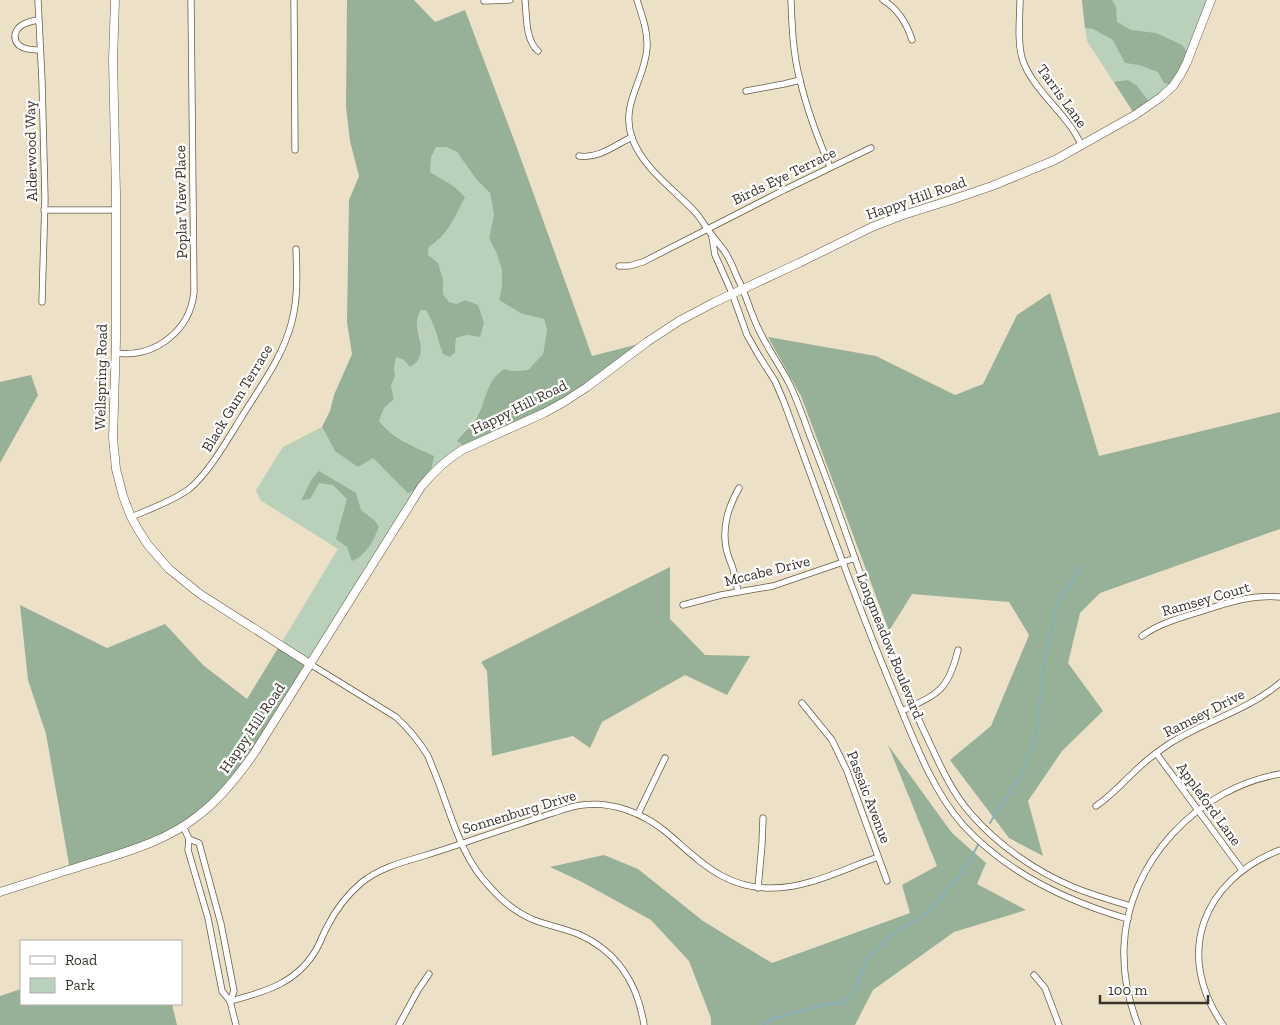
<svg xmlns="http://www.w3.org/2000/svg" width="1280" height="1025" font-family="'Zilla Slab',serif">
  <rect width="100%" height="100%" fill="#ece0c6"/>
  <!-- green -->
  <g fill="#b9d0ba">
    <polygon points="1082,0 1211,0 1181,74 1135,115 1087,41"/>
    <polygon points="436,147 446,147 457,152 476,179 490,193 494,215 489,238 496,252 502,270 502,285 499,300 522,314 544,319 547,330 543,354 528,370 512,371 504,369 483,403 479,413 457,441 466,448 431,475 404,441 385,429 379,421 384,408 394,399 391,386 395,376 394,367 396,357 404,360 420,337 416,320 421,310 426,310 433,324 437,338 455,352 456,338 467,335 480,337 457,304 449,302 443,294 443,280 428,255 429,247 438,241 452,185 430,172 431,158"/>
    <polygon points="322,427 335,451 373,458 408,492 421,487 310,664 280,645 338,549 260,500 256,490 283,447"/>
  </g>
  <!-- forest -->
  <g fill="#96b198">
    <path d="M347,0H414L435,22L465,10L517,148L592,356L647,342L587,387L466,448L457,441C464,432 474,423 479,413C488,395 486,382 504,369L512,371L528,370L543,354L547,330L544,319L522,314L499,300L502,285V270L496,252L489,238L494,215L490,193L476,179L457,152L446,147H436L431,158L430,172L452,185L465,197C456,215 447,236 429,247L428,255L438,263L443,280V294L449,302L457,304L465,300L478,305L484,323L480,337L467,335L456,338L455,352L450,357L443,354L433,324L426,310H421C419,314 417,318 417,322C417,337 429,357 410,367L404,360L396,357L394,367L395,376L391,386L394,399L384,408L379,421C392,438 414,447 434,456C430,478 429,483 408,493L373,458L358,467L335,451L322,427L330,411L334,395L352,354L347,322L349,200L359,176L350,141L346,107Z"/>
    <polygon points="1082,0 1112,0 1116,7 1117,22 1131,30 1156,33 1182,45 1190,56 1173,86 1164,83 1158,72 1139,65 1125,63 1113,40 1093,29 1085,28"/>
    <polygon points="1128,80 1137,86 1151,104 1135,115 1114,82"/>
    <polygon points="1050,293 1099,456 1280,412 1280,529 1100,593 1080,613 1068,663 1103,711 1062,751 1028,801 1043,856 1009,838 950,760 991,726 1029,635 1009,602 912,594 889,631 801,396 768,337 876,356 955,395 983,384 1017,315"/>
    <polygon points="31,375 38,395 0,463 0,382"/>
    <path d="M319,471L341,484L356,493L361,510L375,521L379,527C373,541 367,555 352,561L347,547L336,539L347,499L333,485L319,483L310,499L301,500C308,489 309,480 319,471Z"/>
    <polygon points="670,567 670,619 705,655 750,656 727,695 685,675 602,722 590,748 573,736 492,756 487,671 481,662"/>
    <polygon points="20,605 107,648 165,624 203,665 247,699 280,645 310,664 231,784 183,826 70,870 46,734 28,680"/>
    <polygon points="888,745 952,833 986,863 977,884 1026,910 954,932 873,990 855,1025 711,1025 711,1018 689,961 651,920 582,882 550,867 604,855 638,869 703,921 772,963 910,913 902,885 937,866"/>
    <polygon points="21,989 21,1004 172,1004 177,1025 0,1025 0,996"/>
  </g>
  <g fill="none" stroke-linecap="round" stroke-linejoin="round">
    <!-- stream -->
    <g stroke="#87afba" stroke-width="2">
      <polyline points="990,823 996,813 1020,778 1036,735 1045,657 1057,604 1082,566"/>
      <polyline points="764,1025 771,1019 827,1004 843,1003 853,993 867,959 896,931 929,912 964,870 978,845"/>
    </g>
    <defs>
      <g id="street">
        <polyline points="38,0 42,81 45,199 42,302"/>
        <polyline points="294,0 295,150"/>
        <path d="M525,0C527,17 525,39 538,51"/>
        <path d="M637,0C642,16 648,31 647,48C645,80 620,104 632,138C644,170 674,189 696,213C702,220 706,228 712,235C716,241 721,246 725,252C730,260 734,269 737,277C746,294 750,311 758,328C767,348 780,365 790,385C798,402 804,419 810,436C821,464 831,491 841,519C866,590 891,660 923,729C937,758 949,789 971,814C998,845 1035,871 1073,887C1092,895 1111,900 1130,906"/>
        <path d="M791,0C792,27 793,54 800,80C807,110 818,139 830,167"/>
        <path d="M883,0C898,9 907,24 912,40"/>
        <path d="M1020,0C1020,18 1017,40 1022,58C1029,82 1053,103 1068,123C1074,130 1078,138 1082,146"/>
        <polyline points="484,1 510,0"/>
        <path d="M38,20C33,21 27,22 22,25C19,27 16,30 15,35C14,49 30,50 40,50"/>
        <polyline points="746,91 784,84 800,80"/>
        <path d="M579,156C599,159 615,145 632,137"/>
        <polyline points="44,210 116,210"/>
        <path d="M712,237L715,255L732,293L747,335L759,356L775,381L784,402C821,502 856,603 898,702C915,743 933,791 963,825C1007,873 1066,901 1128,919"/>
        <polyline points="619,266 629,266 643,262 784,190 871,148"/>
        <path d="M116,353C155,358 190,331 194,292L191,0"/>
        <path d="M131,517C150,509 173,501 189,489C208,474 228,439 241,418C260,387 283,357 292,321C298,298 297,273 296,249"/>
        <path d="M738,592C737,585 735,577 733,569C731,562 727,555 726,547C722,525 729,506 739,488"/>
        <polyline points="683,605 721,595 773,586 855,558"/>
        <path d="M1142,636C1158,624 1177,619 1196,613C1224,604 1250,594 1280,597"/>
        <path d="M310,664L396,717C409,729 419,741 428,756C433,769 439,782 443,795C455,828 465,861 489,886C501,900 517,913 534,920C549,926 564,928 578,934C617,951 638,984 644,1025"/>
        <polyline points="802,703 832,740 847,771 887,881"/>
        <path d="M902,711C938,694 948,691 958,650"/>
        <polyline points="1156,753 1242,870"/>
        <path d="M1096,806C1110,797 1121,784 1133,773C1144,762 1157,752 1169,744C1205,721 1247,711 1280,683"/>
        <polyline points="638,814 665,758"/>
        <polyline points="183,826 189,839 188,850 208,918 222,991 230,1001 236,1025"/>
        <polyline points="189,839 199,843 221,924 234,991 230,1001"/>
        <polyline points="758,888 762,844 763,818"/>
        <polyline points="1034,975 1045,988 1059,1025"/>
        <path d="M230,1001C265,992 298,983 317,948C321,941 323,934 327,927C335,911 347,895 361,883C378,869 399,863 420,857C440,851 461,844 481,837C505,829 528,821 553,813C562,810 572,806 582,805C612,801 643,813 666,832C684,847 701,865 722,876C737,884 753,888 770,888C806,889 844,869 878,857"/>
        <polyline points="399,1025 418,990 429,974"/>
        <path d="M1138,1025C1128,1000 1123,974 1124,947C1127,862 1198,788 1280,774"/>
        <path d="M1223,1025C1174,955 1202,880 1280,850"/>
      </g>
      <g id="secondary">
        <polyline points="115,0 113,60 116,194 116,340 113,438 116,469 123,496 131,517 139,531 148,545 169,569 200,594 310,664"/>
        <path d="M0,892C29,883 58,873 88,864C126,852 167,841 199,815C221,798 239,775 255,752L421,487C433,472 446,460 462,450L544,413L564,402L587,387L647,342L679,321L715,302L799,263L872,227L903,215L951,200L992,186L1055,160L1135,115L1161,97L1173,86L1181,74L1187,62L1211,0"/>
      </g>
    </defs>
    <!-- street casing -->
    <use href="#street" stroke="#665c46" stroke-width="7"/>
    <!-- secondary casing -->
    <use href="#secondary" stroke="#665c46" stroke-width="9"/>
    <!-- street -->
    <use href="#street" stroke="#fff" stroke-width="5.5"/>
    <!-- secondary -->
    <use href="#secondary" stroke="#fff" stroke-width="8"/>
  </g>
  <g text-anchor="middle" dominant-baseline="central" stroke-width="4.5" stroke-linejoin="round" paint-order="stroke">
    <!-- street labels -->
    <g font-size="15" fill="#383329" stroke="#fff">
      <text transform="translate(1062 96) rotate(54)">Tarris Lane</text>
      <text transform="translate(31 151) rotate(-91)">Alderwood Way</text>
      <text transform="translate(784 176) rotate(-26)">Birds Eye Terrace</text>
      <text transform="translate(916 198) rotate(-19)">Happy Hill Road</text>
      <text transform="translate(181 202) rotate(-91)">Poplar View Place</text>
      <text transform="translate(101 377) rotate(-89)">Wellspring Road</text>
      <text transform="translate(237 398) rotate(-59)">Black Gum Terrace</text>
      <text transform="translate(519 407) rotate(-26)">Happy Hill Road</text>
      <text transform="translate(767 571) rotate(-14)">Mccabe Drive</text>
      <text transform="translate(1206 599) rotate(-16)">Ramsey Court</text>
      <text transform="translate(890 646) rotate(68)">Longmeadow Boulevard</text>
      <text transform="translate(1204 713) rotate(-27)">Ramsey Drive</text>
      <text transform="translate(252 728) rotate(-56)">Happy Hill Road</text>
      <text transform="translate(869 797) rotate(69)">Passaic Avenue</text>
      <text transform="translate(1209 804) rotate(54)">Appleford Lane</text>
      <text transform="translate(519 812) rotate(-17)">Sonnenburg Drive</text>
    </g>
  </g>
  <!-- legend -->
  <rect x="20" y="940" width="162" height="65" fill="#ffffff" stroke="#afada9"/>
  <rect x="30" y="956" width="25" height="8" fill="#ffffff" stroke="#afada9"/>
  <text x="65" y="965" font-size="15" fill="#383329">Road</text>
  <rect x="30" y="978" width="25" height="15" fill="#b9d0ba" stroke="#afada9"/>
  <text x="65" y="990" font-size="15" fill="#383329">Park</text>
  <!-- scale -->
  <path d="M1100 995v8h108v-8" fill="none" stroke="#383329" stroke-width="2.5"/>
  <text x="1108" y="995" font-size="15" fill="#383329" stroke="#ffffff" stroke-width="4" paint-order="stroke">100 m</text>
</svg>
